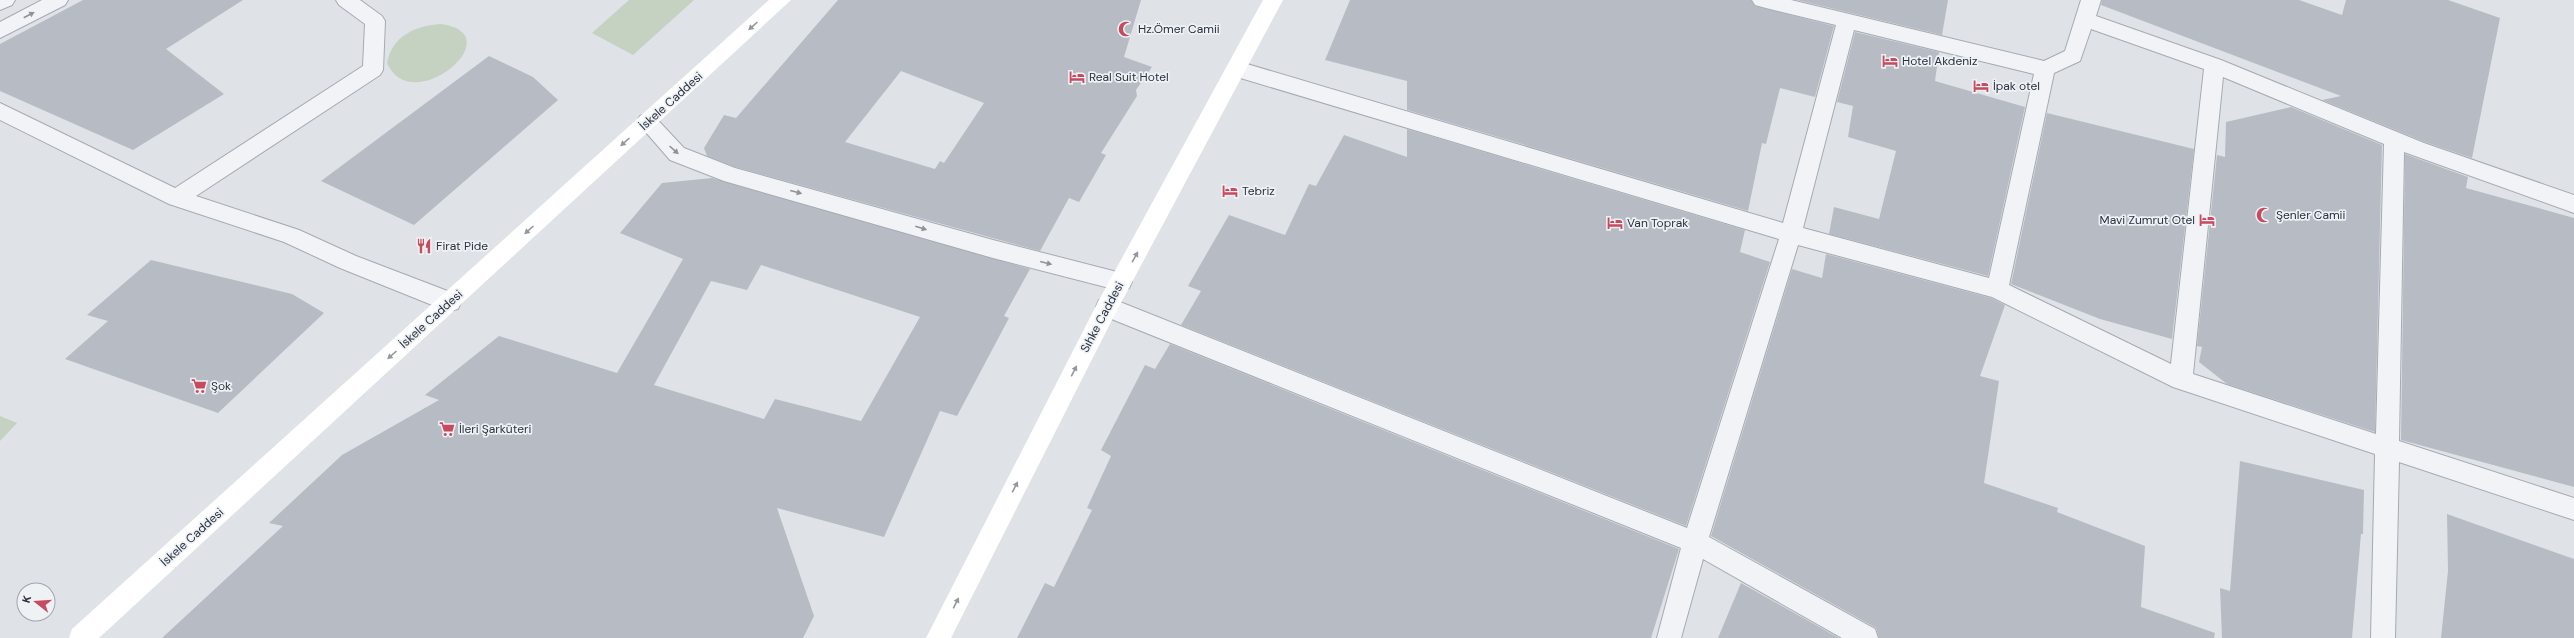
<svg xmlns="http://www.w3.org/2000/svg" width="2574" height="638" font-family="'DM Sans',sans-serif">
  <rect width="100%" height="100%" fill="#dfe3e8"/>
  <!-- green -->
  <g fill="#c5d1c1">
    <polygon points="629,0 694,0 633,55 592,33"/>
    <path d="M440,24C515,33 411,120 387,63C392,36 415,26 440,24Z"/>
    <polygon points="0,416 17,423 0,441"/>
  </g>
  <!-- building -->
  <g fill="#b7bcc4" fill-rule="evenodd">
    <polygon points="83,0 243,0 166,49 224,94 133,150 0,91 0,44"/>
    <path d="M838,0H1141L1124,57L1152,67L1136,90L1137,96L1101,153L1106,155L1079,202L1069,198L1040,251L735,167L707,156L704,148L724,115L736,118ZM901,71L984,103L944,163L940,161L935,169L845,142Z"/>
    <polygon points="1350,0 1751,0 1755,6 1834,26 1815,97 1780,88 1766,144 1762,143 1748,211 1407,110 1407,81 1325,60"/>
    <polygon points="1797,0 1948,0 1942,35"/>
    <polygon points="2102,0 2299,0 2342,15 2346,0 2448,0 2500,18 2472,158 2425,142 2322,100 2341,96 2101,5"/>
    <polygon points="1855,32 1939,52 1935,81 2025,107 1988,276 1829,234 1834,207 1879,219 1896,151 1848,137 1853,106 1837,102"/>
    <polygon points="489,56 533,77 558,100 414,225 321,181"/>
    <polygon points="2291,107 2382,145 2375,432 2227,384 2199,362 2202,347 2197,346 2217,155 2225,157 2226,122"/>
    <polygon points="2047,113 2194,149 2172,339 2100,319 2011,284"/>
    <polygon points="1407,129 1745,230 1740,252 1770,262 1686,526 1181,325 1201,291 1188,286 1229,215 1285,235 1309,184 1316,186 1344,135 1407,157"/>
    <polygon points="2405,154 2468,177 2466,188 2574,218 2574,487 2401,440"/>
    <path d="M712,178L1030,269L1004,316L1009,318L957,416L940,411L884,537L777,508L814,616L803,638H162L283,526L269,523L342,455L439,400L425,395L499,336L617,373L683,259L620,233L662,183ZM761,265L920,317L861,421L775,399L764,419L654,385L711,281L747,290Z"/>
    <polygon points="1826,254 1991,298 2005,305 1980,376 1999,381 1984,483 2058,508 2057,512 2145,546 2141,607 2215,633 2214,638 1879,638 1876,628 1711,536 1792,269 1822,278"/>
    <polygon points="151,260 292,294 324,313 218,413 65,359 108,321 87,315"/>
    <polygon points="1170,344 1679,549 1651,638 1017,638 1045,583 1054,587 1092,510 1087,508 1111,456 1101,450 1145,365 1155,369"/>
    <polygon points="2240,461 2364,490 2363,534 2361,534 2352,638 2222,638 2220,588 2230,591"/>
    <polygon points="2447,514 2574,559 2574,638 2441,638 2448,571"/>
    <polygon points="1741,583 1839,638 1718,638"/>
  </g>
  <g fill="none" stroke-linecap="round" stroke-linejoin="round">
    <defs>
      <g id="service">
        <polygon points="336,0 360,0 382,16 385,21 383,70 380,75 196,196 299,230 356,256 458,295 461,302 458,309 450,311 442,309 340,268 284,242 169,204 0,120 0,103 175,188 363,66 365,24 339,5"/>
        <polygon points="647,114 654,116 684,148 735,168 993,240 1121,273 1129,276 1132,282 1129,288 1121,291 993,258 724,181 670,160 637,122 640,116"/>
      </g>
      <g id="minor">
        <polygon points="0,0 15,0 12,5 0,10"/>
        <polygon points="42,0 68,0 65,5 0,38 0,22"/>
        <path d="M1752,0H1791L2044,61L2065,51L2081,0H2101L2096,16L2221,60L2424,143L2574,195V213L2404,152L2399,441L2574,498V520L2399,462L2395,638H2371L2375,454L2173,387L1992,297L1798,245L1709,537L1875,629L1878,638H1842L1703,559L1681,638H1657L1681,548L1099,314L1096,307L1099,300L1107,298L1115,300L1687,528L1779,239L1237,77L1230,74L1227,69L1230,64L1237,61L1783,223L1836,25L1762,7L1755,5ZM2091,29L2204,69L2171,364L2009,285L2054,73L2080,61ZM1854,30L2034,74L1989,278L1803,228ZM2223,77L2384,144L2376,434L2193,374Z"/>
      </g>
    </defs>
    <!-- service casing -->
    <use href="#service" stroke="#a5aab2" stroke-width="2"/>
    <!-- minor casing -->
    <use href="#minor" stroke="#a5aab2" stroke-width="2"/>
    <!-- service -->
    <use href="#service" fill="#f2f3f6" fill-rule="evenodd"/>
    <!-- minor -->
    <use href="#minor" fill="#f2f3f6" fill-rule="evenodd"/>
    <!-- secondary -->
    <g fill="#fff" fill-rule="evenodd">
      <polygon points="769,0 791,0 99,638 69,638 72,629"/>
      <polygon points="1263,0 1283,0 1115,314 951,638 926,638 1099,300"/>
    </g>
  </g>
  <!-- one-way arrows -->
  <defs><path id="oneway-solid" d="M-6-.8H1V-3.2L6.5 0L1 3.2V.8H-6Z"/></defs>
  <g fill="#8e929a">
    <use href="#oneway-solid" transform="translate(29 15) rotate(-28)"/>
    <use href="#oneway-solid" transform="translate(674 150) rotate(42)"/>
    <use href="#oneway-solid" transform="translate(796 192) rotate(15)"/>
    <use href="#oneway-solid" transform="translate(921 228) rotate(17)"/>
    <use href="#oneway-solid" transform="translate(1046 263) rotate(14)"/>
  </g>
  <g fill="#94989e">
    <use href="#oneway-solid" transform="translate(753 26) rotate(138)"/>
    <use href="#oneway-solid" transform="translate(625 142) rotate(138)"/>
    <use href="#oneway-solid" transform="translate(529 230) rotate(138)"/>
    <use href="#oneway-solid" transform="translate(1135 257) rotate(-61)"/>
    <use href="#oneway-solid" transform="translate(392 355) rotate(138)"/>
    <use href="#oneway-solid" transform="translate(1074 371) rotate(-63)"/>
    <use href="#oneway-solid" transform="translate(1015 487) rotate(-63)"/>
    <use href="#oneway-solid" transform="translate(956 603) rotate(-63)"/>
  </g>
  <!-- icons -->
  <defs>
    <symbol id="mosque-bare" viewBox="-9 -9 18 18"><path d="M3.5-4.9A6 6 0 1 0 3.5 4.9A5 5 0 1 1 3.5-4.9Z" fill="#c74a5e" stroke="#eff2f5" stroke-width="2.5" paint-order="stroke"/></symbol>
    <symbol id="hotel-bare" viewBox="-9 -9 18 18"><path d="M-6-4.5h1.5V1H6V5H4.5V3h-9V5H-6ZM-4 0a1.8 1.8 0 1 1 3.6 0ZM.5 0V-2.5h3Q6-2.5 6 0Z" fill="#c74a5e" stroke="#eff2f5" stroke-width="2.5" paint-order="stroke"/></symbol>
    <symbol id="restaurant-bare" viewBox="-9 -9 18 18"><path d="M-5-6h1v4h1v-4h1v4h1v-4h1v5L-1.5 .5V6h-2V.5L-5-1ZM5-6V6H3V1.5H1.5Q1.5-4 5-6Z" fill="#c74a5e" stroke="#eff2f5" stroke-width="2.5" paint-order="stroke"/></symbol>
    <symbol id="supermarket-bare" viewBox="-9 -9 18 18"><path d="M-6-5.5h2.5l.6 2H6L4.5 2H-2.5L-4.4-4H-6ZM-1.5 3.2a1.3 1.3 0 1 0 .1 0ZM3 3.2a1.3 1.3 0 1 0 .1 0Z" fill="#c74a5e" stroke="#eff2f5" stroke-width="2.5" paint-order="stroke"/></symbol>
  </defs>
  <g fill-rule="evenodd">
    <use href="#mosque-bare" x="1115" y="18" width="22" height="22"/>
    <use href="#hotel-bare" x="1879" y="50" width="22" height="22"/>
    <use href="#hotel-bare" x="1066" y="66" width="22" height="22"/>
    <use href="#hotel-bare" x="1970" y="75" width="22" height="22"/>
    <use href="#hotel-bare" x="1219" y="180" width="22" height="22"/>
    <use href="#mosque-bare" x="2253" y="204" width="22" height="22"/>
    <use href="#hotel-bare" x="2196" y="209" width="22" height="22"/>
    <use href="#hotel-bare" x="1604" y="212" width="22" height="22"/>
    <use href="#restaurant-bare" x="413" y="235" width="22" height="22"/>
    <use href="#supermarket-bare" x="188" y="375" width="22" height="22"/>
    <use href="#supermarket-bare" x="436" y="418" width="22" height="22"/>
  </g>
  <g text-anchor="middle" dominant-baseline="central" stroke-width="3.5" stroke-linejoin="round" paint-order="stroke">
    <!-- poi labels -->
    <g font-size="12" fill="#29313e" stroke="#eff2f5" text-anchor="start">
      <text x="1138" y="29">Hz.Ömer Camii</text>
      <text x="1902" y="61">Hotel Akdeniz</text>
      <text x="1089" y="77">Real Suit Hotel</text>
      <text x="1993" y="86">İpak otel</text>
      <text x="1242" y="191">Tebriz</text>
      <text x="2276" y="215">Şenler Camii</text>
      <text x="2195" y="220" text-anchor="end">Mavi Zumrut Otel</text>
      <text x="1627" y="223">Van Toprak</text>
      <text x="436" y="246">Firat Pide</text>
      <text x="211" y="386">Şok</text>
      <text x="459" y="429">İleri Şarküteri</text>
    </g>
    <!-- street labels -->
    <g font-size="12" fill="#29313e" stroke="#eff2f5">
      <text transform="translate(671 101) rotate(-42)">İskele Caddesi</text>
      <text transform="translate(1102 317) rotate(-62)">Sıhke Caddesi</text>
      <text transform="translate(431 319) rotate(-42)">İskele Caddesi</text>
      <text transform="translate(192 537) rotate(-42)">İskele Caddesi</text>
    </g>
  </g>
  <!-- north arrow -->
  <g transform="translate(36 602) rotate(287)"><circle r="19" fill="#eff2f5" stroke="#a0a5ac"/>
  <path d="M0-3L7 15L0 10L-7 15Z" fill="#c74a5e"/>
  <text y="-6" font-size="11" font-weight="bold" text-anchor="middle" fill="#29313e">K</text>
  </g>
</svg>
